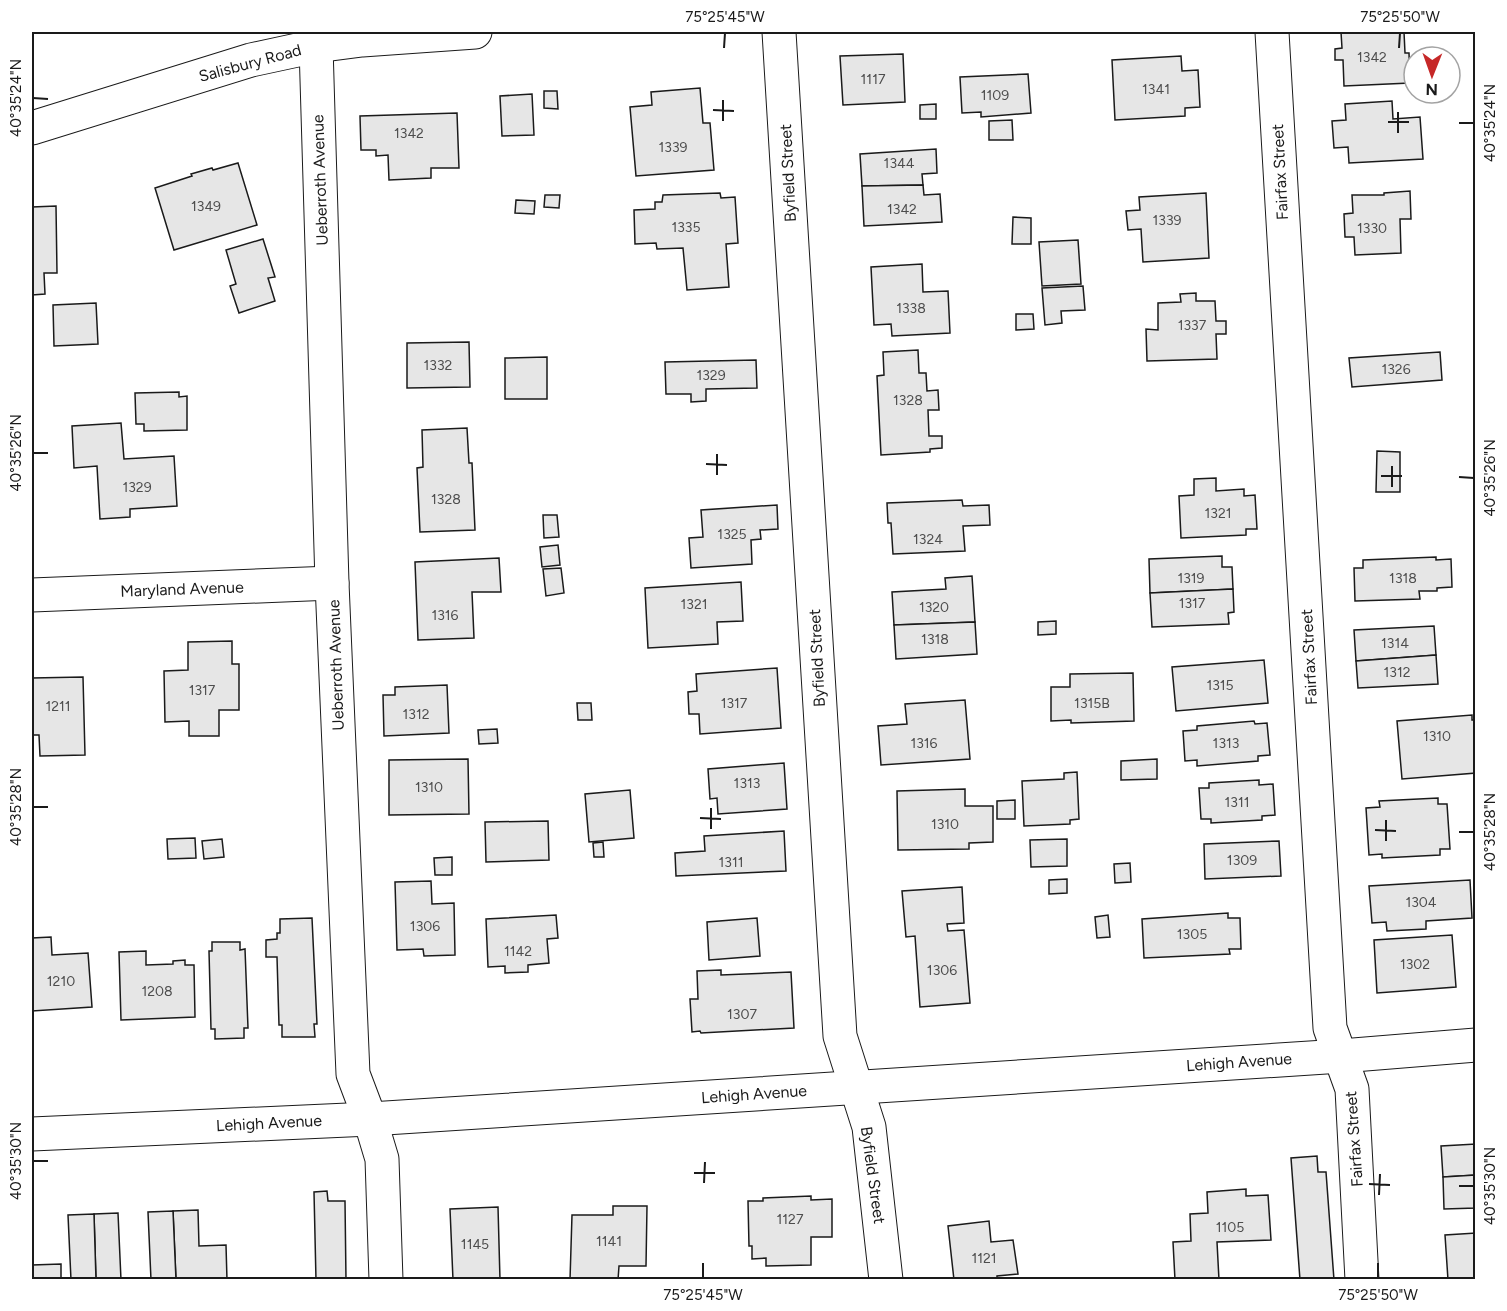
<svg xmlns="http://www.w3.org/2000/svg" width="1507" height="1311" font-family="Figtree,sans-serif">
  <rect width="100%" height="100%" fill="#fff"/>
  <!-- building -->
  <g fill="#e6e6e6" stroke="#1a1a1a" stroke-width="1.5">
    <polygon points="1341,32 1404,32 1405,53 1409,53 1410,83 1344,86 1343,60 1335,60 1335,49 1342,48"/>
    <polygon points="903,54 905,102 843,105 840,56"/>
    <polygon points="1181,56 1182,71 1198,70 1200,107 1185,108 1185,116 1115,120 1112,60"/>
    <polygon points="1028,74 1031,113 981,117 981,112 962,113 960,77"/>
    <polygon points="700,88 703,123 710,123 714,170 636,176 630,107 652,105 651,92"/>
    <polygon points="544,91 557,91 558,109 544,108"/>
    <polygon points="532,94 534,135 502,136 500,96"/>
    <polygon points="1392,101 1393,119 1420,117 1423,159 1349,163 1348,147 1334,148 1332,121 1346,120 1345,104"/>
    <polygon points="936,104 936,119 920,119 920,105"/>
    <polygon points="457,113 459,168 431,168 431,178 389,180 388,155 376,156 376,150 361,150 360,116"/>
    <polygon points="1012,120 1013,140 989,140 989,121"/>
    <polygon points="936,149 937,173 922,174 923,185 862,186 860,154"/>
    <polygon points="238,163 257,225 174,250 155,188 192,176 191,174 212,168 213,170"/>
    <polygon points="923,185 924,195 940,194 942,222 864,226 862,186"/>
    <polygon points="1410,191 1411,219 1400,219 1401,253 1355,255 1354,237 1345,237 1344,214 1353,213 1352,195 1384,195 1384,193"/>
    <polygon points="720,193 721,198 735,197 738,243 726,244 729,287 687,290 683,248 657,249 656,243 635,244 634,210 655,209 655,202 662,202 663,195"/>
    <polygon points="1206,193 1209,258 1143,262 1141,229 1128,230 1126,211 1140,210 1139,197"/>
    <polygon points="545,195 560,195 559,208 544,207"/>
    <polygon points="516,200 535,201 534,214 515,213"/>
    <polygon points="56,206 57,273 44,273 45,294 32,295 32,207"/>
    <polygon points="1013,217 1031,218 1031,244 1012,244"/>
    <polygon points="263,239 275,277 268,278 275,301 239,313 230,286 236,284 226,250"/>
    <polygon points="1078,240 1081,284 1042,286 1039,242"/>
    <polygon points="922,264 923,292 948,291 950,333 892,336 891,324 874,325 871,267"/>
    <polygon points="1083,286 1085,310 1061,311 1062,323 1045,325 1042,288"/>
    <polygon points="1196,293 1196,301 1215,301 1216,321 1226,321 1226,334 1216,334 1217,359 1147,361 1146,329 1158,330 1158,303 1181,302 1180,294"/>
    <polygon points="96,303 98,344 54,346 53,305"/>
    <polygon points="1016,314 1033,314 1034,329 1016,330"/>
    <polygon points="469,342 470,387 407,388 407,343"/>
    <polygon points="918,350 919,373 926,373 927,391 938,390 939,410 928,410 929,436 942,436 942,448 930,449 930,452 881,455 877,376 884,375 883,352"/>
    <polygon points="1440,352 1442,380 1352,387 1349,358"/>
    <polygon points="547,357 547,399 505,399 505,358"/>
    <polygon points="756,360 757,388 706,389 706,401 691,402 691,394 666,394 665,362"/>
    <polygon points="179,392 179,397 187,396 187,430 144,431 144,424 136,424 135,393"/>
    <polygon points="121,423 124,459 174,456 177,506 130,509 130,517 100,519 97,466 74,468 72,426"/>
    <polygon points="467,428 469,463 472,463 475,530 420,532 417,468 423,467 422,430"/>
    <polygon points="1377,451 1400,452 1400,492 1376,492"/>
    <polygon points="1216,478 1216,491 1244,489 1244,496 1255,495 1257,529 1246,529 1246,535 1181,538 1179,496 1194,495 1194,479"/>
    <polygon points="962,500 963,506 989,505 990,525 963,526 965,551 893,554 891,523 888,523 887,503"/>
    <polygon points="777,505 778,529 760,530 761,539 751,540 752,564 691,568 689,538 703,537 701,510"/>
    <polygon points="543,515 557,515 559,537 544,538"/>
    <polygon points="558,545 560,565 542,567 540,547"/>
    <polygon points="1222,556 1222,567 1232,567 1233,589 1150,593 1149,559"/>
    <polygon points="1436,557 1436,560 1451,559 1452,587 1437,588 1437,591 1419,591 1420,599 1355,601 1354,568 1363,568 1363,560"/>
    <polygon points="499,558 501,592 472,592 474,638 418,640 415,562"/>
    <polygon points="561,568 564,593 546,596 543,569"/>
    <polygon points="972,576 975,622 894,625 892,592 946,589 945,578"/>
    <polygon points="741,582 743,621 717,622 718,644 648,648 645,588"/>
    <polygon points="1233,589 1234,612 1228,613 1229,624 1152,627 1150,593"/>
    <polygon points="1056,621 1056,634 1038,635 1038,622"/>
    <polygon points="975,622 977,654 896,659 894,625"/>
    <polygon points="1434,626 1436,655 1356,661 1354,630"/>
    <polygon points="232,641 232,664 239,664 239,710 219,710 219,736 189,736 189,721 165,722 164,671 188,670 188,642"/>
    <polygon points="1436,655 1438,684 1358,688 1356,661"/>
    <polygon points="1264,660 1268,703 1176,711 1172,667"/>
    <polygon points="777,668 781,728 700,734 699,714 689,714 688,692 697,691 696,674"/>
    <polygon points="1133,673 1134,721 1071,723 1071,720 1051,721 1051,687 1070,687 1070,674"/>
    <polygon points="83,677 85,755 40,756 39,735 32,735 32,678"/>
    <polygon points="447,685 449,733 384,736 383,695 395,695 395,687"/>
    <polygon points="965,700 970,759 881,765 878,726 907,724 905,704"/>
    <polygon points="577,703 591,703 592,720 578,720"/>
    <polygon points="1472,715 1472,720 1476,720 1476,751 1474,751 1476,773 1402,779 1397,721"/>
    <polygon points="1254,721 1255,724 1267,723 1270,755 1258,756 1258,761 1197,766 1197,760 1185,761 1183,731 1197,730 1197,726"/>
    <polygon points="497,729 498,743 479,744 478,730"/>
    <polygon points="468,759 469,814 389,815 389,760"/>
    <polygon points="1157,759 1157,779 1121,780 1121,761"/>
    <polygon points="784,763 787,809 718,814 717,798 710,799 708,769"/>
    <polygon points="1077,772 1079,819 1070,820 1070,824 1024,826 1022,781 1064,779 1064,773"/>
    <polygon points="1259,780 1259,785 1273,784 1275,815 1262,816 1262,820 1211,823 1211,819 1201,819 1199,788 1209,788 1209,783"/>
    <polygon points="965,789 965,806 993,806 993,842 969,843 969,849 898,850 897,791"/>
    <polygon points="630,790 634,838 589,842 585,794"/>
    <polygon points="1438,798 1438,804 1447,804 1450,849 1440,849 1440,855 1382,858 1382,854 1369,855 1366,808 1380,807 1379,801"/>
    <polygon points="1015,800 1015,819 997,819 997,801"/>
    <polygon points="548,821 549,860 486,862 485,822"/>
    <polygon points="784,831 786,871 676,876 675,853 705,851 704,836"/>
    <polygon points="195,838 196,858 168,859 167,839"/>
    <polygon points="222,839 224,857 204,859 202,841"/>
    <polygon points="1067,839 1067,866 1031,867 1030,840"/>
    <polygon points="1279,841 1281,876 1205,879 1204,844"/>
    <polygon points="603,842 604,857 594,857 593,843"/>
    <polygon points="452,857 452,875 435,875 434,858"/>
    <polygon points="1130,863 1131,882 1115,883 1114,864"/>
    <polygon points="1067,879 1067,893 1049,894 1049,880"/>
    <polygon points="1470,880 1472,918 1426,921 1426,929 1387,931 1386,922 1372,923 1369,886"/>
    <polygon points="431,881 432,904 454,903 455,955 424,956 423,949 397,950 395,882"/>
    <polygon points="962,887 964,923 947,924 948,931 964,930 970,1003 920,1007 915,936 906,937 902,891"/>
    <polygon points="1228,913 1228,918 1240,918 1241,949 1229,949 1230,954 1144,958 1142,919"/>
    <polygon points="556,915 558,938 547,939 549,963 528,965 528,972 505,973 505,966 488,967 486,919"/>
    <polygon points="1108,915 1110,937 1097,938 1095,917"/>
    <polygon points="312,918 317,1024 314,1024 315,1037 282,1037 282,1025 279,1025 277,957 266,957 266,940 277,939 277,933 280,933 280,919"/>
    <polygon points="757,918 760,956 709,960 707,922"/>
    <polygon points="1452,935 1456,987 1377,993 1374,940"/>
    <polygon points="51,937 52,955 88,953 92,1007 32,1011 32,938"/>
    <polygon points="212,942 240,942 240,950 245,949 248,1028 244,1028 244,1038 215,1039 215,1029 211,1029 209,951 212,951"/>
    <polygon points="146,951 146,965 173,964 173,961 185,960 185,965 194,965 195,1017 121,1020 119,952"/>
    <polygon points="721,970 721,975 791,972 794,1028 701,1033 700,1031 692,1032 690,999 698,999 697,971"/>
    <polygon points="1476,1144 1476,1175 1443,1177 1441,1146"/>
    <polygon points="1317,1156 1318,1172 1326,1172 1334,1280 1300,1280 1291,1158"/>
    <polygon points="1476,1175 1476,1208 1444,1209 1443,1177"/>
    <polygon points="1246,1189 1246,1196 1268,1195 1271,1240 1217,1242 1219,1280 1175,1280 1173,1242 1191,1241 1190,1214 1208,1213 1207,1192"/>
    <polygon points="327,1191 328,1201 345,1201 346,1280 316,1280 314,1192"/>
    <polygon points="811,1196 811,1200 832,1199 832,1237 811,1237 811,1265 766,1266 766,1258 752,1259 752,1246 749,1246 748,1201 763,1201 763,1198"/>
    <polygon points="613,1206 647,1206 646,1266 619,1266 618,1280 570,1280 572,1215 613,1215"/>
    <polygon points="498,1207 500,1280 453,1280 450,1209"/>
    <polygon points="198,1210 199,1246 226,1245 227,1280 176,1280 173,1211"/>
    <polygon points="173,1211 176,1280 151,1280 148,1212"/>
    <polygon points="118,1213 121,1280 96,1280 94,1214"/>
    <polygon points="94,1214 96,1280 71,1280 68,1215"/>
    <polygon points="989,1221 991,1242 1013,1240 1018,1274 997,1276 997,1280 954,1280 948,1226"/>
    <polygon points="1476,1233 1476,1280 1448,1280 1445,1235"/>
    <polygon points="61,1264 61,1280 32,1280 32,1265"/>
  </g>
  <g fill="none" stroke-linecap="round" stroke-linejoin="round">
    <defs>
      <g id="minor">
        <polyline points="779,32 840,1036 869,1127 886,1280"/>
        <polyline points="1272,32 1330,1028 1352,1089 1362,1280"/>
        <polyline points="316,46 332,583 353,1074 370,1119 382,1159 386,1280"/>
        <polyline points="32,128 251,60 316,46 362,40 475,32"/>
        <polyline points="32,595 332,583"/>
        <polyline points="32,1134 370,1119 1341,1056 1476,1045"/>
      </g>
    </defs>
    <!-- minor casing -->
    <use href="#minor" stroke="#1a1a1a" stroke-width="35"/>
    <!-- minor -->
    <use href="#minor" stroke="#fff" stroke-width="33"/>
  </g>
  <!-- ticks -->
  <path fill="none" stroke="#1a1a1a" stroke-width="2" d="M724,48L725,33M1399,48L1400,33M33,98L48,99M713,110L734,111M723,121V100M1388,122H1409M1459,123H1474M1398,133V112M33,453H48M706,464L727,465M717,475V454M1381,476H1402M1459,477L1474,478M1392,487V466M33,807H48M700,818L721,819M711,829V808M1375,830L1396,831M1459,832H1474M1386,841V820M33,1161H48M694,1173H715M704,1183L705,1162M1369,1184L1390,1185M1459,1186H1474M1379,1195L1380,1174M703,1278V1263M1378,1278V1263"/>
  <g text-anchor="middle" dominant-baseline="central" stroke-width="4.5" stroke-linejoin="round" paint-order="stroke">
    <!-- number labels -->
    <g font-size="14" fill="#4d4d4d">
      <text x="1372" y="57">1342</text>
      <text x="873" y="79">1117</text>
      <text x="1156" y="89">1341</text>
      <text x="995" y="95">1109</text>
      <text x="409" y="133">1342</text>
      <text x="673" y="147">1339</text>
      <text x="899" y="163">1344</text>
      <text x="206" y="206">1349</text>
      <text x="902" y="209">1342</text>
      <text x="1167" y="220">1339</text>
      <text x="686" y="227">1335</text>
      <text x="1372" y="228">1330</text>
      <text x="911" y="308">1338</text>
      <text x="1192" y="325">1337</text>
      <text x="438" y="365">1332</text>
      <text x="1396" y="369">1326</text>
      <text x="711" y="375">1329</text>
      <text x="908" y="400">1328</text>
      <text x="137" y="487">1329</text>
      <text x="446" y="499">1328</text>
      <text x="1218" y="513">1321</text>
      <text x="732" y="534">1325</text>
      <text x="928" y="539">1324</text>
      <text x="1191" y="578">1319</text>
      <text x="1403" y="578">1318</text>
      <text x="1192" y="603">1317</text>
      <text x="694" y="604">1321</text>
      <text x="934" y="607">1320</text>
      <text x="445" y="615">1316</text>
      <text x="935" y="639">1318</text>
      <text x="1395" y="643">1314</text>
      <text x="1397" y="672">1312</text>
      <text x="1220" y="685">1315</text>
      <text x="202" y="690">1317</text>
      <text x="734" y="703">1317</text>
      <text x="1092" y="703">1315B</text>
      <text x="58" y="706">1211</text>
      <text x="416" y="714">1312</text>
      <text x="1437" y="736">1310</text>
      <text x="924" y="743">1316</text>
      <text x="1226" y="743">1313</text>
      <text x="747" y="783">1313</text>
      <text x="429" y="787">1310</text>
      <text x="1237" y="802">1311</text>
      <text x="945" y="824">1310</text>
      <text x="1242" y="860">1309</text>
      <text x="731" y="862">1311</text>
      <text x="1421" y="902">1304</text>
      <text x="425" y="926">1306</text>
      <text x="1192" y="934">1305</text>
      <text x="518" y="951">1142</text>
      <text x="1415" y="964">1302</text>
      <text x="942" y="970">1306</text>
      <text x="61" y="981">1210</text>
      <text x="157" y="991">1208</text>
      <text x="742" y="1014">1307</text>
      <text x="790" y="1219">1127</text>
      <text x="1230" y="1227">1105</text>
      <text x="609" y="1241">1141</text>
      <text x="475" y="1244">1145</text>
      <text x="984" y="1258">1121</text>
    </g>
    <!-- street labels -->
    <g font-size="16" fill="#1a1a1a" stroke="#fff">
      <text transform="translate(250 63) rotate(-15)">Salisbury Road</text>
      <text transform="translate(1280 172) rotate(-93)">Fairfax Street</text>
      <text transform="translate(788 173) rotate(-93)">Byfield Street</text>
      <text transform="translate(320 180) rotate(-92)">Ueberroth Avenue</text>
      <text transform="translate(182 589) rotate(-2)">Maryland Avenue</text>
      <text transform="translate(1309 657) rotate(-93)">Fairfax Street</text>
      <text transform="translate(817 658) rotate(-93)">Byfield Street</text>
      <text transform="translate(336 665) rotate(-92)">Ueberroth Avenue</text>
      <text transform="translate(1239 1062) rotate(-4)">Lehigh Avenue</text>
      <text transform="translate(754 1094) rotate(-4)">Lehigh Avenue</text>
      <text transform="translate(269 1123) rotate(-3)">Lehigh Avenue</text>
      <text transform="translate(1354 1139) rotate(-94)">Fairfax Street</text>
      <text transform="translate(873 1175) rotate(82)">Byfield Street</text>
    </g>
  </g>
  <!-- border -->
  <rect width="1507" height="1311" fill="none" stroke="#ffffff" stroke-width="66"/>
  <!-- north arrow -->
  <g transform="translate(1432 75) rotate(181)"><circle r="28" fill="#ffffff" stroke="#a3a3a3" stroke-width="1.5"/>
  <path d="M0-4.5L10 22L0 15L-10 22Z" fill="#c62828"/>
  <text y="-9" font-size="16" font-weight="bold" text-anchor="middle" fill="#1a1a1a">N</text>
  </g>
  <rect x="33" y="33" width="1441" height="1245" fill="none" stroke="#1a1a1a" stroke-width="2"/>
  <g font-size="15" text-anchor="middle" fill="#1a1a1a">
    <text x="725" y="22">75°25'45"W</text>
    <text x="1400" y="22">75°25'50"W</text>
    <text transform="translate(16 98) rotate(-90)" y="5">40°35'24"N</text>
    <text transform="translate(1490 123) rotate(-90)" y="5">40°35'24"N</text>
    <text transform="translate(16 453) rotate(-90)" y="5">40°35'26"N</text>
    <text transform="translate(1490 478) rotate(-90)" y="5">40°35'26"N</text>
    <text transform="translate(16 807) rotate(-90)" y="5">40°35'28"N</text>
    <text transform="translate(1490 832) rotate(-90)" y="5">40°35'28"N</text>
    <text transform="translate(16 1161) rotate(-90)" y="5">40°35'30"N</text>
    <text transform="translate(1490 1186) rotate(-90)" y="5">40°35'30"N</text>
    <text x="703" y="1300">75°25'45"W</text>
    <text x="1378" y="1300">75°25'50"W</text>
  </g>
</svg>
